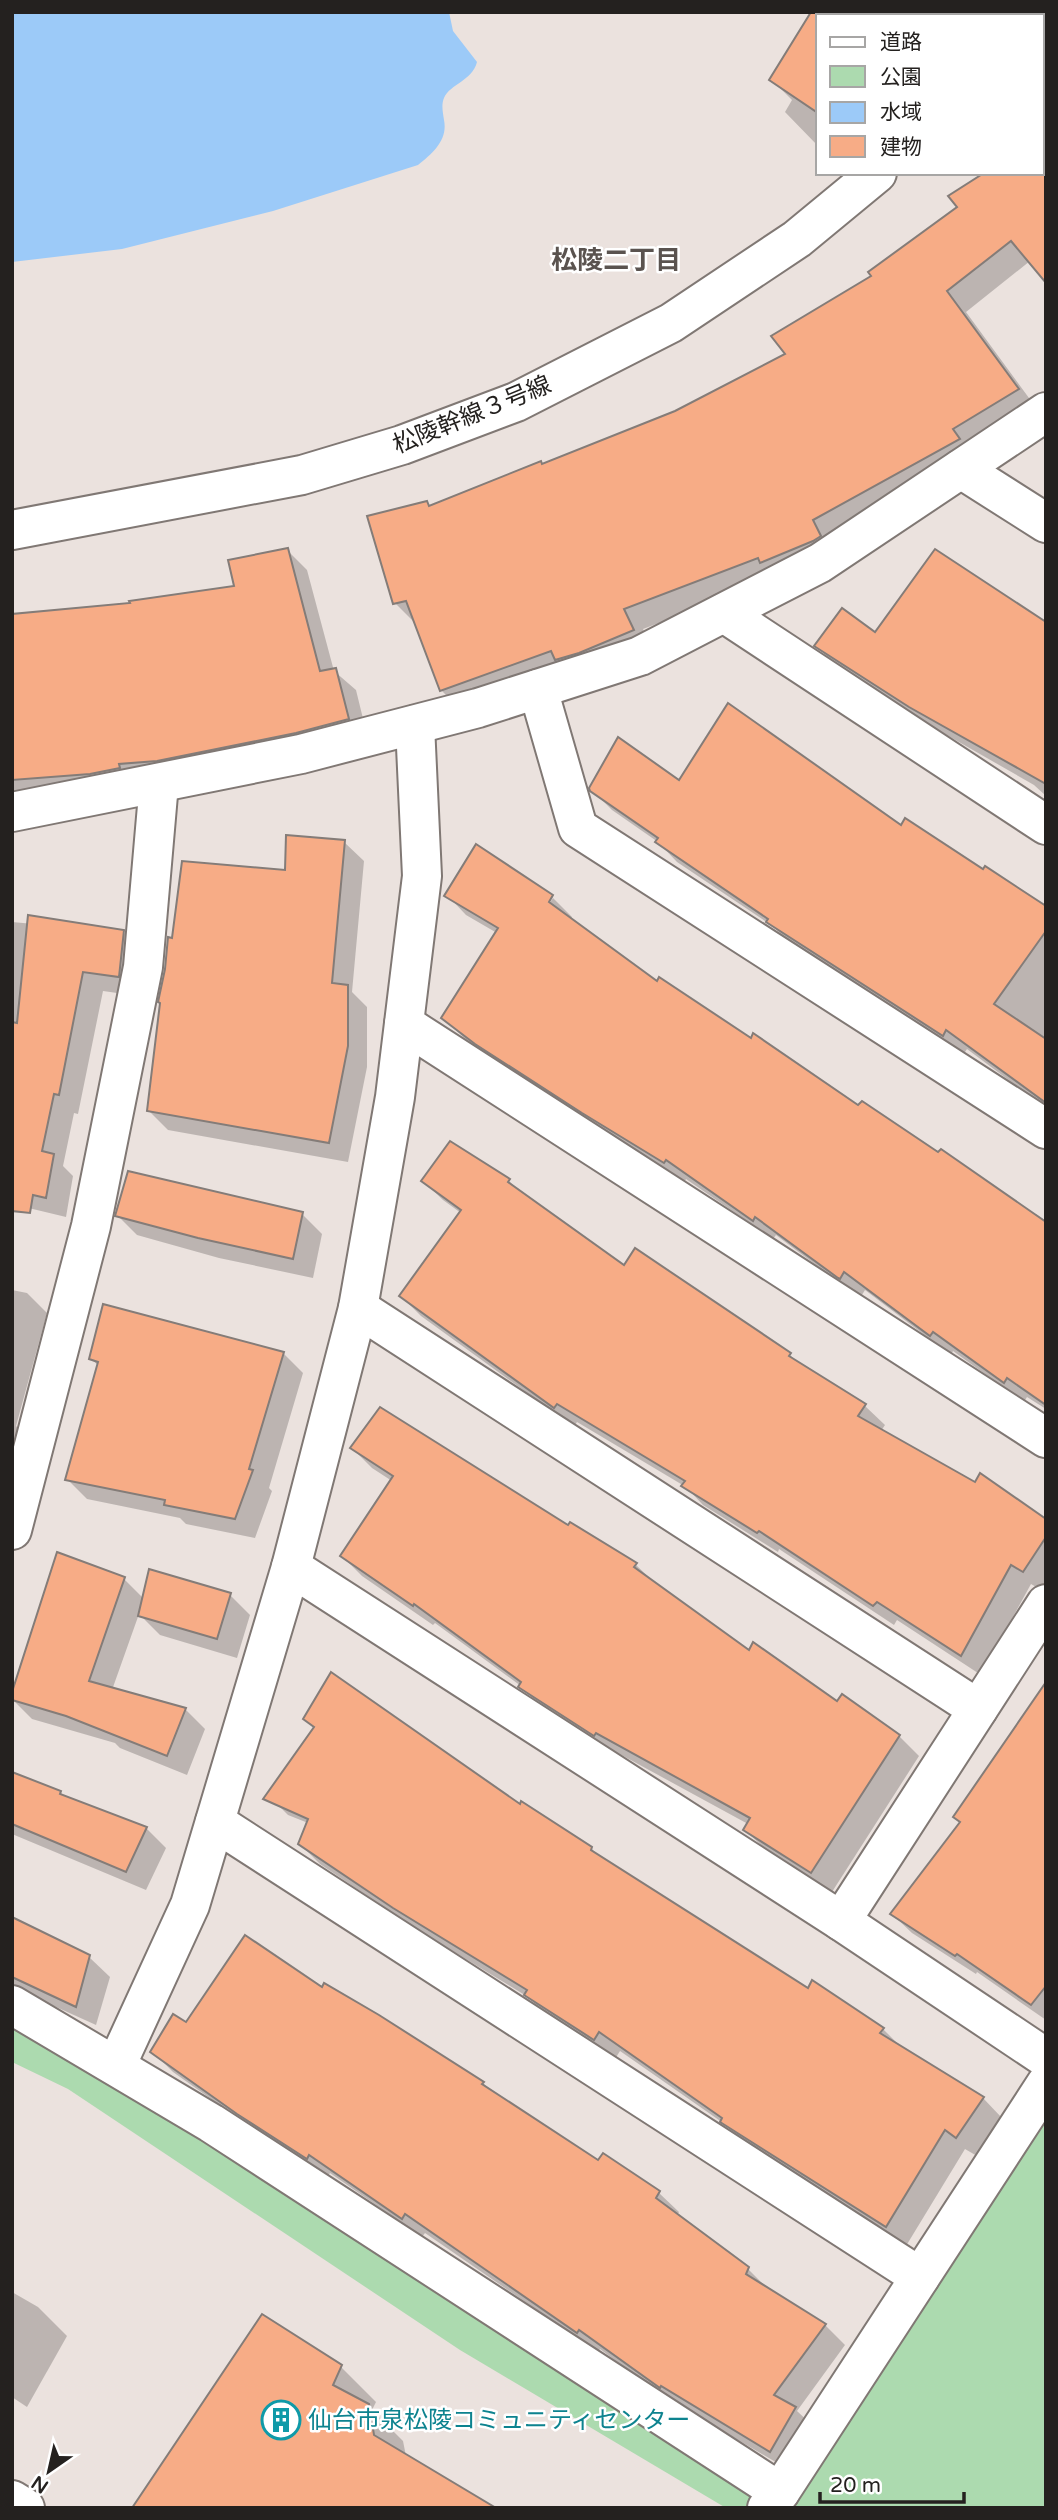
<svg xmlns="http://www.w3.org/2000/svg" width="1058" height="2520" font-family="'Varela Round','Noto Sans JP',sans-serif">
  <rect width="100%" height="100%" fill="#ebe2de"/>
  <!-- green -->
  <polygon fill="#acdaaf" points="12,2009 776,2489 1046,2084 1046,2508 726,2508 460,2350 68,2089 12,2062"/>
  <!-- water -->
  <path fill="#9ccaf8" d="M12,12H449L453,31L477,62C472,81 450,84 444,98C441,105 443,113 444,120C448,140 433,153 418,165L273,211L122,249L12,262Z"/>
  <!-- shadow -->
  <g fill="#0003" fill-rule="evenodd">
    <polygon points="813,12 919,12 923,16 818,16 818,146 785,112 792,100 771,79"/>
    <polygon points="1046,117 1046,130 1042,126 1042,120"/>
    <polygon points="1046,136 1046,281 1030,261 966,312 1037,409 778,577 643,629 653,650 461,710 441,690 415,623 395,603 426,503 431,507 676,412 787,355 1042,173 1042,138"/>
    <polygon points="287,550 307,570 334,671 356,690 368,739 12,802 12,616 132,604 236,588"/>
    <polygon points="1046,624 1046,796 1034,785 931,726 836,665 816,646 875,635"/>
    <polygon points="679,782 901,828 984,871 1046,909 1046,1108 967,1049 963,1055 788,942 774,927 677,862 658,842 612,810 592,790"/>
    <polygon points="344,842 364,861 352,992 367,1007 367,1067 348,1162 168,1130 148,1110 286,872"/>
    <path d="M476,846L552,897L572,917L570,920L657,984L1034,1216L1036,1214L1046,1221V1409L1027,1397L1024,1402L953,1351L951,1355L865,1290L860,1298L776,1235L773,1239L686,1179L685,1181L604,1132L497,1064L463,1037L443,1017L497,933L466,915L447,895ZM549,898H553L545,910Z"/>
    <polygon points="12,922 123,932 143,952 138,996 103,991 78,1114 74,1113 63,1166 73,1176 66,1217 12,1204"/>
    <polygon points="423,1181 509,1181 523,1195 625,1267 790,1355 801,1366 865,1406 885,1425 881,1431 1046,1522 1046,1587 1043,1591 1031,1584 981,1675 897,1620 894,1625 779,1549 778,1552 703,1505 686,1487 577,1422 574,1427 421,1316 401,1296 461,1213 443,1200"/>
    <polygon points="302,1214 322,1234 313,1278 219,1258 137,1235 117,1215"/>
    <polygon points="12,1290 27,1293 47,1313 16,1426 19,1429 12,1446"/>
    <polygon points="283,1353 303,1373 269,1488 272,1491 255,1538 186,1524 180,1518 87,1499 67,1479 99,1366 91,1359"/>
    <polygon points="352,1448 568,1527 570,1525 636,1565 656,1584 749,1653 899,1736 919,1756 832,1892 765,1849 745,1830 748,1824 616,1752 614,1755 541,1707 521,1686 435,1623 433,1625 362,1576 342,1556 392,1481 372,1468"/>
    <polygon points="124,1579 144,1599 230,1595 250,1615 237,1658 160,1635 139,1614 112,1690 185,1709 205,1729 187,1775 120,1748 115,1743 32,1719 12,1699"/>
    <polygon points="305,1719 520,1806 591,1848 600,1858 808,1990 883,2029 903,2049 983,2098 1002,2118 977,2156 965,2149 906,2246 742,2142 726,2125 620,2051 615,2059 546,2015 528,1997 415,1928 320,1864 300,1844 308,1823 288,1815 268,1795 315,1729"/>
    <polygon points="12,1774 60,1792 66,1798 146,1828 166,1848 146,1890 12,1834"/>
    <polygon points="1046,1813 1046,2020 977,1972 976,1974 912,1933 892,1914"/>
    <polygon points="12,1919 89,1957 110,1977 96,2025 12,1987"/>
    <polygon points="322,1989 483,2083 492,2092 599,2163 603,2156 659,2193 679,2212 677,2216 748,2269 768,2289 825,2325 845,2345 797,2411 815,2428 791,2471 660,2394 600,2349 598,2352 425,2233 422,2237 330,2173 327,2178 259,2133 173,2072 153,2052 186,2024"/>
    <polygon points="12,2292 38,2307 67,2336 27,2407 12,2397"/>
    <polygon points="340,2366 376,2402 372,2410 403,2441 406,2456 154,2508"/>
  </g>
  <!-- building -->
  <g fill="#f7ac86" stroke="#847c78" stroke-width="2">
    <polygon points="811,12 818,12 818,113 769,80"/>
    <polygon points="984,173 1046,173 1046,283 1011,241 947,291 1019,389 953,429 960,439 813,520 821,536 813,541 760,563 758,558 624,609 634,630 579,653 555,660 551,651 440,691 406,601 393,604 367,516 427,501 429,506 541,461 542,464 675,411 785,354 771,336 871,276 868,272 957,207 948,196"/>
    <polygon points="288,548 320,671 336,668 349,719 296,733 157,761 119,764 120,768 90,774 12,780 12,614 130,603 129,601 234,586 228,560"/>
    <polygon points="935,549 1046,622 1046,784 909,707 814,646 842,608 875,632"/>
    <polygon points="728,703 901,825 905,818 983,869 985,866 1046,906 1046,931 994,1004 1046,1039 1046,1103 946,1030 943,1036 766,922 768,919 655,842 658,838 590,791 589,788 618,737 679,780"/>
    <polygon points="286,835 345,840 332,983 348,985 348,1046 329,1143 147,1111 160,1003 158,1002 165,969 168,937 172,938 182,861 285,870"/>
    <polygon points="476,844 553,895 549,902 657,981 659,977 751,1038 753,1033 858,1105 862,1101 938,1152 941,1149 1046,1222 1046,1405 1007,1378 1004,1383 933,1332 930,1336 844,1272 840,1279 838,1278 755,1217 753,1221 666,1160 664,1163 582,1113 475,1044 441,1018 498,928 444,896"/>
    <polygon points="28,915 124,930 119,977 83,972 59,1095 54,1094 42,1151 54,1154 46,1198 33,1195 30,1213 12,1211 12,1022 17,1023"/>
    <polygon points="450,1141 510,1179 508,1182 624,1265 635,1248 791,1353 789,1356 866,1404 858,1416 975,1482 980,1473 1046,1519 1046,1537 1023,1572 1011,1565 961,1656 877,1602 873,1606 759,1531 757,1533 681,1486 685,1481 557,1404 554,1408 399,1296 461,1210 421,1181"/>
    <polygon points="128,1171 303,1212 293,1259 198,1238 115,1216"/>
    <polygon points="103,1304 284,1352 249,1469 253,1470 235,1519 164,1505 165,1500 65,1480 98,1362 89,1359"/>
    <polygon points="380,1407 568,1525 570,1522 637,1563 634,1567 749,1650 753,1642 837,1701 842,1694 900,1735 811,1873 743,1830 750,1818 596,1733 594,1736 518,1687 521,1682 414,1604 413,1606 340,1556 393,1476 350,1448"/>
    <polygon points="57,1552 125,1577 89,1681 186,1708 167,1756 66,1716 12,1700 12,1692"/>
    <polygon points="149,1569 231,1593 217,1639 138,1616"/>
    <polygon points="331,1672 520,1804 521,1801 592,1847 591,1850 808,1988 812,1980 884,2028 880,2033 984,2097 956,2138 945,2130 886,2227 720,2122 722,2118 599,2032 594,2040 524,1995 527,1990 393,1908 298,1844 308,1819 263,1799 314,1727 303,1719"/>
    <polygon points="1046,1682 1046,1986 1031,2005 957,1954 955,1956 890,1914 960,1822 953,1817"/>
    <polygon points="12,1772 61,1791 60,1794 147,1827 126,1872 12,1824"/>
    <polygon points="12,1917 90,1955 76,2007 12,1977"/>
    <polygon points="245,1935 322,1987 324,1983 379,2015 484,2082 482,2084 598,2160 603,2153 660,2191 656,2198 749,2267 746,2274 826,2324 774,2395 796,2407 770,2452 661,2386 660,2388 579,2330 577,2333 405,2214 402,2219 309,2155 307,2159 237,2114 150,2052 173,2014 186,2022"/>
    <polygon points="262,2314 342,2365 333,2385 369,2404 374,2435 496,2508 132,2508"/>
  </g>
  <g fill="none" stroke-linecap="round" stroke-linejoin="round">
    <defs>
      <g id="minor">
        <polyline points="961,469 1046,523"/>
        <polyline points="724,613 1046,825"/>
        <polyline points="538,689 578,828 1046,1129"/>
        <polyline points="12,812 301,754 478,708 640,656 820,563 1046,412"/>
        <polyline points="404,1024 1046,1438"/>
        <polyline points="358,1308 978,1709"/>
        <polyline points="12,1530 91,1226 143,967 159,783"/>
        <polyline points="291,1567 841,1921 1046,2058"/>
        <polyline points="215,1822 920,2277"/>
        <polyline points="841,1921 1046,1604"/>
        <polyline points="12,2005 211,2123 780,2492"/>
        <polyline points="116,2066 190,1905 291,1567 358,1308 395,1097 422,876 415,725"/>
        <polyline points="12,2500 25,2508"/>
        <polyline points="767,2508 780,2492 1046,2084"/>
      </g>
      <g id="tertiary">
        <polyline points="1042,16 1046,13"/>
        <polyline points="12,530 302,475 402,445 516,402 671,323 797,239 877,173"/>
      </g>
    </defs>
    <!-- minor casing -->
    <use href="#minor" stroke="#807874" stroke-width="42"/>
    <!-- tertiary casing -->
    <use href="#tertiary" stroke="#807874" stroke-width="42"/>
    <!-- minor -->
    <use href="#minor" stroke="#fff" stroke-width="38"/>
    <!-- tertiary -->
    <use href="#tertiary" stroke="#fff" stroke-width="38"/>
  </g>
  <!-- icons -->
  <defs>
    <symbol id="building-ring" viewBox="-11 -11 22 22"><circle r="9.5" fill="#fff" stroke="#0f9aa8" stroke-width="1.5"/><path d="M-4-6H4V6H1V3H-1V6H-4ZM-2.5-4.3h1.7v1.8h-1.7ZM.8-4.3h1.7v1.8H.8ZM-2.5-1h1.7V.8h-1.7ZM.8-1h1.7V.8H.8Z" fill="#0f9aa8"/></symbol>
  </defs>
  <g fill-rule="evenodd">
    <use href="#building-ring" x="259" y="2398" width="44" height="44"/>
  </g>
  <g text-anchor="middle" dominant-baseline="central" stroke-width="5" stroke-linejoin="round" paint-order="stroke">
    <!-- street labels -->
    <g font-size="24" fill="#24211f" stroke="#fff">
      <text transform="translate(472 415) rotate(-22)">松陵幹線３号線</text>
    </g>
    <!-- culture labels -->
    <g font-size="24" fill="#0d838f" stroke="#fff" text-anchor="start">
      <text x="308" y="2420">仙台市泉松陵コミュニティセンター</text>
    </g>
    <!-- neighbourhood labels -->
    <g font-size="26" font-weight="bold" fill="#5a534f" stroke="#fff">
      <text x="616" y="260">松陵二丁目</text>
    </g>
  </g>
  <!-- border -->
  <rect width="1058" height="2520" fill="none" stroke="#24211f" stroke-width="28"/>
  <!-- legend -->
  <rect x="816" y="14" width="228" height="161" fill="#ffffff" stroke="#a7a6a5" stroke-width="2"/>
  <rect x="830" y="37" width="35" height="10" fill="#ffffff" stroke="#a7a6a5" stroke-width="2"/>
  <text x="880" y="49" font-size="21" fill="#24211f">道路</text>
  <rect x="830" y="66" width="35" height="21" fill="#acdaaf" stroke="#a7a6a5" stroke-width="2"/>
  <text x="880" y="84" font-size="21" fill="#24211f">公園</text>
  <rect x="830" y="102" width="35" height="21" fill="#9ccaf8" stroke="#a7a6a5" stroke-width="2"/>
  <text x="880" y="119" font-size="21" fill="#24211f">水域</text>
  <rect x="830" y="136" width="35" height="21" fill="#f7ac86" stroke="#a7a6a5" stroke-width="2"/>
  <text x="880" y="154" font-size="21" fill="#24211f">建物</text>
  <!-- north arrow -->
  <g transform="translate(49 2471) rotate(214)" stroke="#ffffff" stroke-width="5" paint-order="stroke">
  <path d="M0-5L12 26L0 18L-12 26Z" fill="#24211f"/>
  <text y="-10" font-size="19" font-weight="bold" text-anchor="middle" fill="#24211f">N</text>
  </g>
  <!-- scale -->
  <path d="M820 2492v10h144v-10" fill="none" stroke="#24211f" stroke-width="3.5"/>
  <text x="830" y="2492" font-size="21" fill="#24211f" stroke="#ffffff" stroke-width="5" paint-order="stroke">20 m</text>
</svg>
